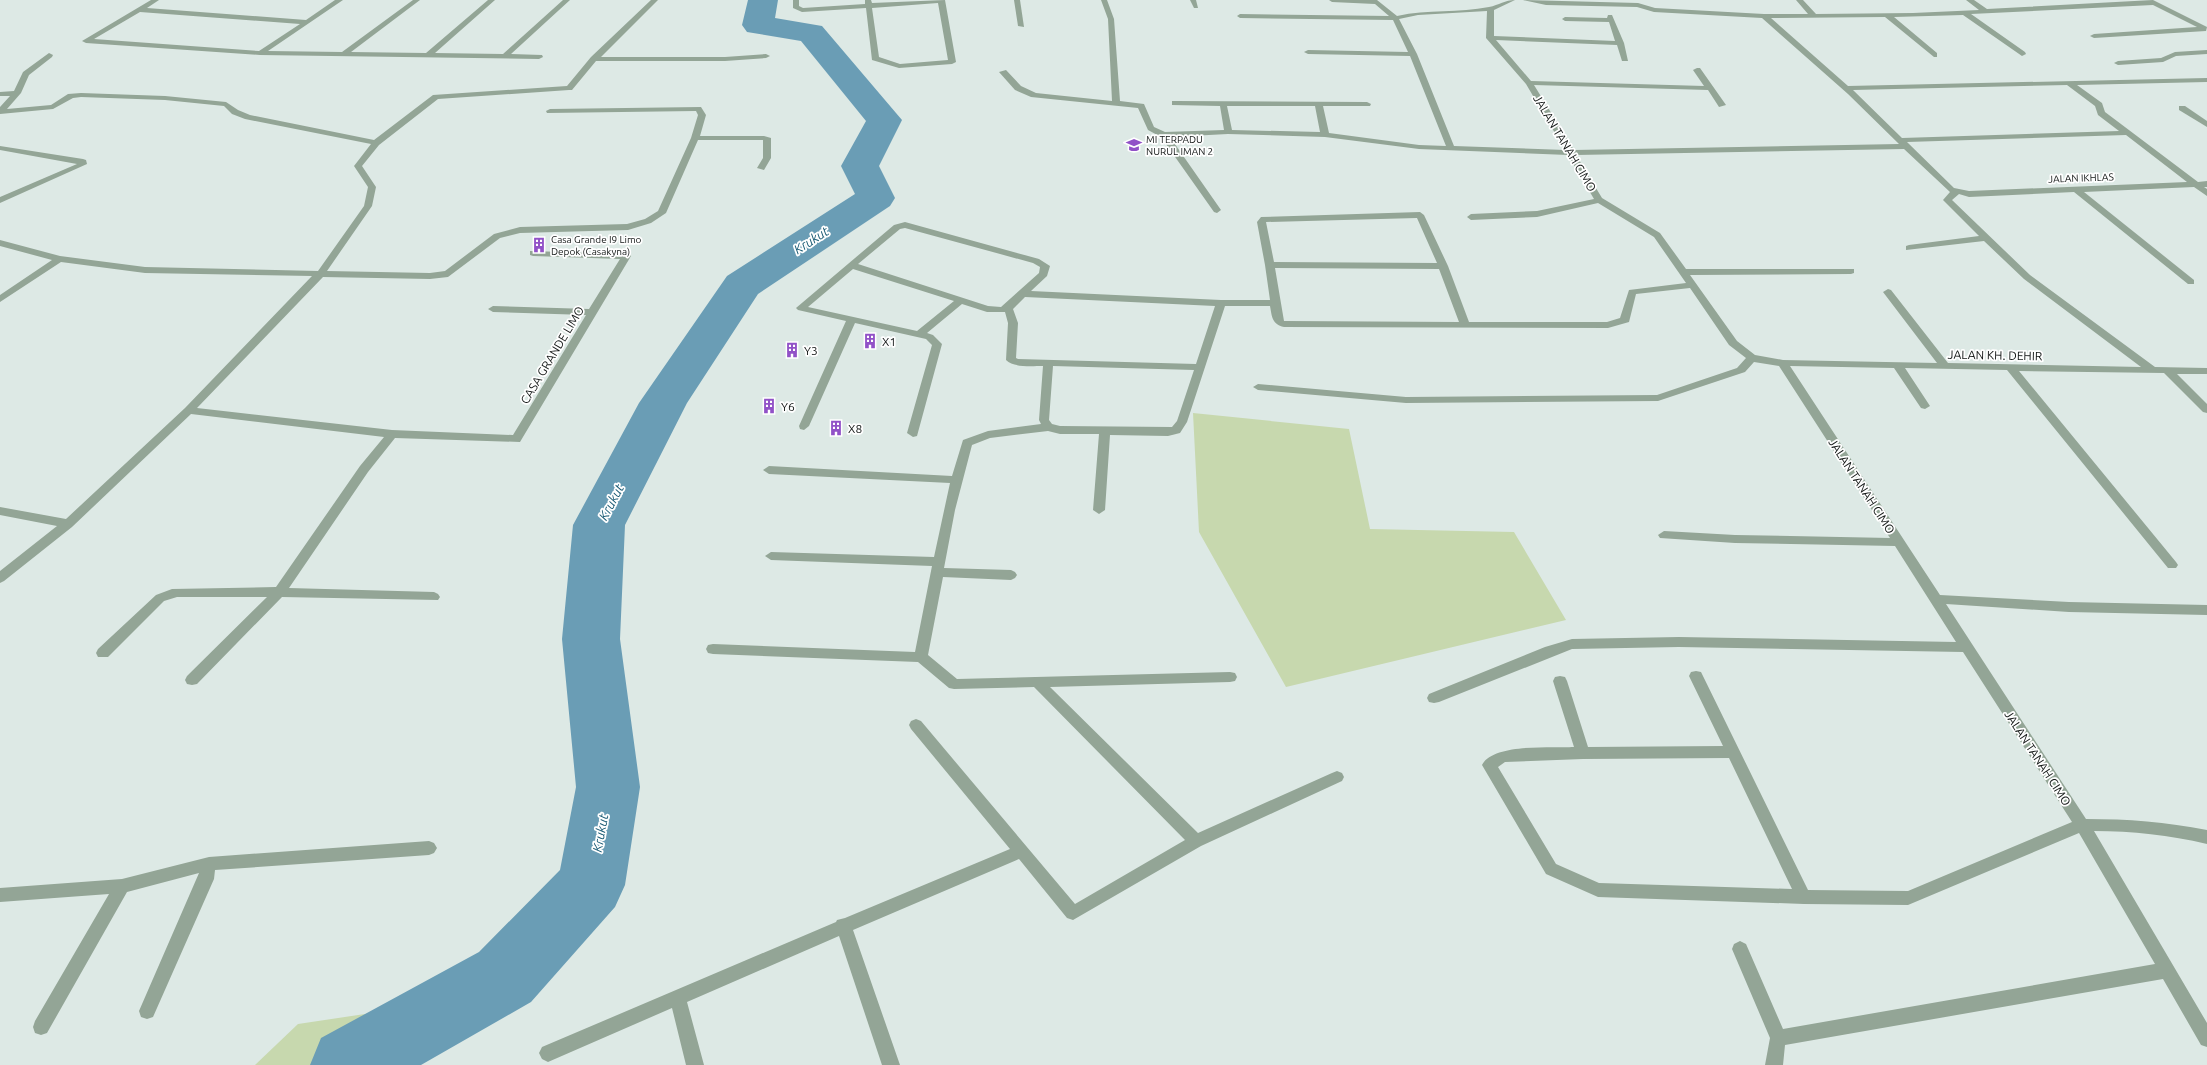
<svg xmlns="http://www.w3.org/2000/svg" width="2207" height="1065" font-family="Ubuntu,sans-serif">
  <rect width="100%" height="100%" fill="#dde9e5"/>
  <!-- green -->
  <g fill="#c7d8ae">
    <polygon points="1193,413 1349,429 1370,529 1514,532 1566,620 1286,687 1199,532"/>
    <polygon points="405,1008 389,1065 255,1065 298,1024"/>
  </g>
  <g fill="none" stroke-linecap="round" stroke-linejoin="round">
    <!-- river -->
    <polygon fill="#6a9db5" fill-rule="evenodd" points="748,0 778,0 775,18 822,26 896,113 902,120 879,166 895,198 890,206 758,294 687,403 625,525 620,639 640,787 625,885 615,907 531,1002 421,1065 310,1065 321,1038 479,952 560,870 576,787 562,639 573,525 639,403 727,276 855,194 841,166 866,121 801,41 747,32 742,25"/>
    <!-- minor -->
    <g fill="#93a596" fill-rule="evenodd">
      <path d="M151,0H159L147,8L306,20L335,0H343L268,51L342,52L413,0H420L351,52L426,53L488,0H495L435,53L503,54L563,0H570L511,54L542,55L543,57L539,59L260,55L86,43L82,41ZM140,12L300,24L259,51L94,39Z"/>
      <polygon points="651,0 658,0 601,57 725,57 766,54 770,56 766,58 725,61 596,61 572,90 569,90 438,99 379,145 362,166 376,187 372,206 327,271 430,273 445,271 494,234 520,227 627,224 645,219 658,211 691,138 698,115 696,111 547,113 546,111 550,109 701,107 706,115 700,136 764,136 771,138 771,158 764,170 757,168 763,158 763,140 698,140 666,213 651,223 628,230 520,233 500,238 448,277 430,279 323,277 197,408 392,430 513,435 586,315 493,312 488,309 493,306 589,309 620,259 533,256 530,255 530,251 629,254 631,256 520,442 395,438 368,472 289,588 434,592 438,594 440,597 438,600 282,597 197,684 192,685 187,684 185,680 187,676 267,597 177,597 164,601 108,657 98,657 96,653 98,649 156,595 172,589 276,587 360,466 384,437 191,414 72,527 4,581 0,583 0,571 57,526 0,515 0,507 66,519 185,408 312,276 145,273 61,262 0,302 0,295 52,260 0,246 0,240 60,256 145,267 318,271 364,206 368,187 354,166 371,144 245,119 232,114 224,106 165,100 81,97 73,98 53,109 0,114 0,107 10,96 0,96 0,92 14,91 23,72 49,53 53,55 52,57 29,75 21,93 7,109 51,105 68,94 81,93 165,96 226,102 238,110 250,115 374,140 433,95 567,86 591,57"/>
      <path d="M793,0H799V6L803,8L865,4V0H871L872,3L945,0L956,62L952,64L899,68L872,60L866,8L802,12L793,8ZM938,3L948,60L900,64L879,57L872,8Z"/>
      <polygon points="1014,0 1020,0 1024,27 1018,26"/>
      <path d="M1101,0H1107L1114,19L1120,101L1144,104L1154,127L1165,132L1224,130L1220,106L1172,105V101H1175L1367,102L1371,104L1370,106H1323L1329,133L1419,145L1446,146L1410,56L1308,54L1304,52L1308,50L1408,52L1393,20L1240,18L1237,16L1240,14L1389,16L1375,4L1332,2L1329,0H1377L1397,16C1428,9 1459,13 1489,7C1499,5 1505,0 1515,0L1494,10V36L1615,41L1609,22L1565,21L1562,19L1565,17L1607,18L1608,15H1612L1624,43L1628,61H1622L1617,45L1496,40L1531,81L1704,86L1693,70L1697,68H1700L1726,105L1719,107L1708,90L1534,85L1574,150L1899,144L1848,94L1762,18L1654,12L1637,7L1546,5L1523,0L1638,3L1655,8L1764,14H1808L1796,0H1803L1816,14L1913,13L1979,10L1966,0H1974L1987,9L2153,0L2207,27L2206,31L2094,38L2090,36L2094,34L2197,27L2153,5L1971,14L2025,52L2026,54L2022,56L1963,15L1894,17L1937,53V57H1934L1885,17L1771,18L1848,86L2207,78V82L2077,85L2102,103L2105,112L2198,182L2207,181V187H2204L2207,189V196L2194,187L2084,192L2194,280V284H2188L2074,192L1969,197L1959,194L1952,200L2030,275L2155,367L2207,368V374H2177L2207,404V413L2203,412L2164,373L2019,371L2176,562L2178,565L2176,568H2168L2007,370L1905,368L1930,406L1925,409L1921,408L1894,368L1790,366L1940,595L2069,602L2207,605V615L2069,612L1946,604L2086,819C2128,819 2166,822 2207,830V844C2169,835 2133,831 2094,831L2207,1023V1047L2201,1045L2163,979L1785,1045L1783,1065H1765L1770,1038L1732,949L1734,944L1740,941L1746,944L1783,1029L2155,964L2079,833L1908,905L1804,904L1598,897L1546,874L1482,765C1493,743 1552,748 1574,747L1553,681L1555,677L1560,676L1565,677L1567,681L1588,747L1723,746L1689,676L1691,672L1696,671L1701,672L1808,890L1908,891L2072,822L1963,652L1679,647L1572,649L1439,702L1434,703L1429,702L1427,698L1429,694L1545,647L1572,639L1679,637L1956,642L1895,546L1735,543L1660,538L1658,535L1664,531L1735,535L1890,538L1779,366L1754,362L1745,372L1658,401L1406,403L1258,390L1253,387L1258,384L1406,397L1657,395L1737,368L1746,358L1729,345L1690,288L1636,294L1629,322L1608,328L1284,327C1272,324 1272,317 1270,306H1225L1187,422L1180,433L1168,436L1110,435L1105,510L1099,514L1093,510L1099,434H1060L1048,431L990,438L972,445L955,510L944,568L1011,570L1015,572L1017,575L1015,578L1011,580L943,577L928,655L957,679L1230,672L1235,673L1237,677L1235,681L1230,682L1050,687L1198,833L1332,773L1337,771L1342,773L1344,777L1342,781L1201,846L1073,920L1067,918L1019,859L853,930L900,1065H882L839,936L687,1002L704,1065H686L672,1008L548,1062L542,1059L539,1053L542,1047L836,922L837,920L845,918L1010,849L911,729L909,725L911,721L916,719L921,721L1075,904L1185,840L1034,687L954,689L949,688L918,662L713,654L708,653L706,649L708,645L713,644L915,652L932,566L771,560L765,556L771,552L934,557L950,483L769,474L763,470L769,466L952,476L963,440L988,431L1041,424L1039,420L1043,366C1032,366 1014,368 1006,360L1008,323L1005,312H987L962,304L927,333L933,335L942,344L917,436L913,437L907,433L932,345L926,339L855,323L809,426L804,430L800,429L799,426L846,321L798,310L796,308L894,225L905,222L1039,259L1050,266L1047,276L1031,291L1221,300H1270L1265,265L1257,222L1261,217L1420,212L1424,215L1448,266L1469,322H1607L1620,318L1629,290L1686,283L1654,237L1598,203L1537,217L1471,220L1467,217L1471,214L1537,211L1594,199L1568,155L1419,149L1325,137L1228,134L1170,137L1221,210L1217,213L1214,212L1161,137L1148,130L1138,108L1031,97L1015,90L999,72L1006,70L1021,86L1036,93L1112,101L1108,19ZM1487,11L1486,38L1526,84L1565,150L1454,146L1417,54L1399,19L1418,15ZM2067,85L2095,106L2098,115L2119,131L1902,138L1853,90ZM1227,106H1315L1320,132L1232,130ZM2126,135L2187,182L1969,191L1954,188L1907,142ZM1904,149L1950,192L1943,200L1979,236L1909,245L1906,246V250L1984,241L2024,279L2141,367L1948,363L1891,290L1888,289L1883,292L1937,363L1783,360L1755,355L1737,341L1690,275L1851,274L1854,273V269H1686L1660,233L1602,198L1576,155ZM1417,218L1437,263L1274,262L1266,222ZM905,228L1033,263L1040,267L1039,273L1001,307L988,306L858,264L900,229ZM1275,268L1439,269L1459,322L1284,321ZM853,269L954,301L917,331L808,307ZM1025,297L1215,306L1196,364L1018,359L1016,358L1018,323L1013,309ZM1053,366L1194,370L1177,421L1172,427L1060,426L1052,424L1049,420ZM1729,758L1792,889L1599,883L1556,864L1498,767L1505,762L1583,759Z"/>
      <polygon points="1190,0 1196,0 1198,8 1194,8"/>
      <polygon points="2207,50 2207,54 2176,56 2163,62 2118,65 2114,63 2118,61 2161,58 2175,52"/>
      <polygon points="2179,106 2185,106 2207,121 2207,127 2179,110"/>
      <polygon points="0,146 83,159 86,160 87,164 0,203 0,197 77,164 0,150"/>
      <polygon points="429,841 434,843 437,848 434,853 429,855 215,870 214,879 153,1017 147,1019 141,1017 139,1011 199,873 127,892 47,1033 41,1035 35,1033 33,1027 35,1021 109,894 0,902 0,888 122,879 209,857"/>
    </g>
  </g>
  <!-- icons -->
  <defs>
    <symbol id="school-bare" viewBox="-9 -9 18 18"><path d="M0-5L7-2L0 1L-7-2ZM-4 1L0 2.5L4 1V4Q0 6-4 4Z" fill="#9151c7" stroke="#fff" stroke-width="2.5" paint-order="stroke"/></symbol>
    <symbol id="building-bare" viewBox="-9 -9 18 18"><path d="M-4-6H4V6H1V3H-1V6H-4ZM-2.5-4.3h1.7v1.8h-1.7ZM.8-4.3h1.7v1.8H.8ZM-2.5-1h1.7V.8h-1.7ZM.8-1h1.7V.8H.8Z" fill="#9151c7" stroke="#fff" stroke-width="2.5" paint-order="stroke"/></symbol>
  </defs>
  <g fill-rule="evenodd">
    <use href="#school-bare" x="1123" y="134" width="22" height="22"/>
    <use href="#building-bare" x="528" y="234" width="22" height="22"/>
    <use href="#building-bare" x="859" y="330" width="22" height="22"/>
    <use href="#building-bare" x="781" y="339" width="22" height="22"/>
    <use href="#building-bare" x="758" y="395" width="22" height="22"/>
    <use href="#building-bare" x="825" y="417" width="22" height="22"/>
  </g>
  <g text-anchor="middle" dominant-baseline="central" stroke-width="3.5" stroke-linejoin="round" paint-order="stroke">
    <!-- far-poi labels -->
    <g font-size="10" fill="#121615" stroke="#fff" text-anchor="start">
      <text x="1146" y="139">MI TERPADU<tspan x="1146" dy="12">NURUL IMAN 2</tspan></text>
      <text x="551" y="239">Casa Grande I9 Limo<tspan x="551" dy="12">Depok (Casakyna)</tspan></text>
    </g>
    <!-- far-street labels -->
    <g font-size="10" fill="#121615" stroke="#fff">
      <text transform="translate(2081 178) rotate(-2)">JALAN IKHLAS</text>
    </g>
    <!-- street labels -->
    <g font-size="12" fill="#121615" stroke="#fff">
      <text transform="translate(1565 143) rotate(59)">JALAN TANAH CIMO</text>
      <text transform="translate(552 355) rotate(-59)">CASA GRANDE LIMO</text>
      <text transform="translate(1995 355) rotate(1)">JALAN KH. DEHIR</text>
      <text transform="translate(1862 486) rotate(57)">JALAN TANAH CIMO</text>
      <text transform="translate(2038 758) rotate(57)">JALAN TANAH CIMO</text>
    </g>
    <!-- poi labels -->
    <g font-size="12" fill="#121615" stroke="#fff" text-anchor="start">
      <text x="882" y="341">X1</text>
      <text x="804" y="350">Y3</text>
      <text x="781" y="406">Y6</text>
      <text x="848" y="428">X8</text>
    </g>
    <!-- water labels -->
    <g font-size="13" font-style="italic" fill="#175973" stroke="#fff">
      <text transform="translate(811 240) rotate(-33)">Krukut</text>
      <text transform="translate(611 502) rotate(-62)">Krukut</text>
      <text transform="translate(600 833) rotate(-80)">Krukut</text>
    </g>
  </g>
</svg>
